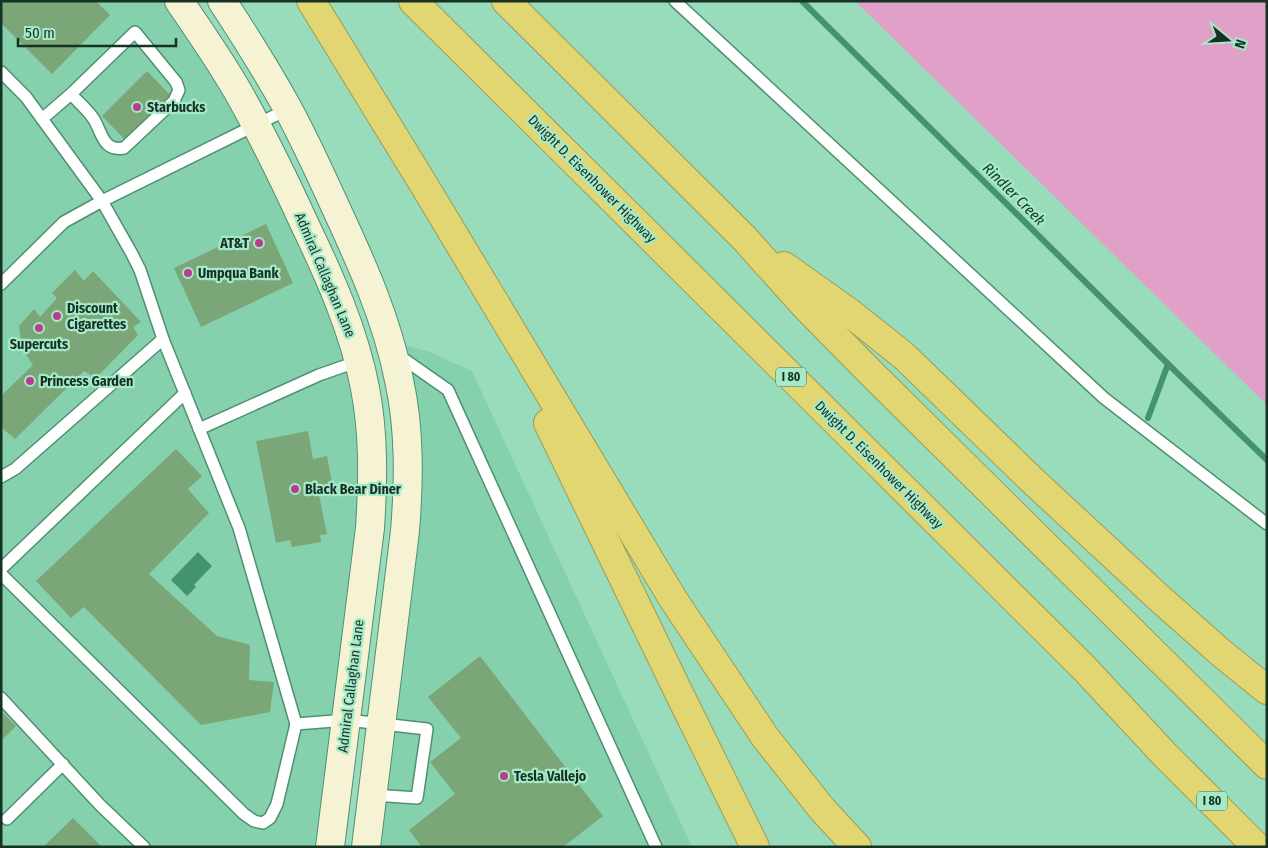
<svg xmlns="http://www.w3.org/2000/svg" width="1268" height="848" font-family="'Fira Sans Condensed',sans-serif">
  <rect width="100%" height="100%" fill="#99dcbb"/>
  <!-- built -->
  <g fill="#86d1ad">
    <polygon points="1,1 163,1 225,95 266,173 309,264 336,332 346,364 357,421 359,456 358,527 319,847 1,847"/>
    <polygon points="396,343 427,351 472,371 692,847 371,847 412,500"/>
  </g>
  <!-- green -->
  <polygon fill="#e1a0c7" points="855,1 1267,1 1267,405"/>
  <!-- water -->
  <polygon fill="#439370" points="198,552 212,566 194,585 196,587 187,596 171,580"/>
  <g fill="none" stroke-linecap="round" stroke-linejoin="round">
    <!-- stream -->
    <g stroke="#439370" stroke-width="6">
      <polyline points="802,1 1168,364 1148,418"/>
      <polyline points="1168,364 1267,460"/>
    </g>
  </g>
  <!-- building -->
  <g fill="#7ba677">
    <polygon points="1,1 96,1 110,15 52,74 1,23"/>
    <polygon points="147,71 173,98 128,143 102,116"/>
    <polygon points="266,224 293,283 201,327 174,268"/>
    <polygon points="75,270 84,281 93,271 141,322 133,327 138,335 96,378 84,371 15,439 1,427 1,396 33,365 22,349 19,326 34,309 40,317 57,298 52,293"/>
    <polygon points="308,431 313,459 327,456 333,487 318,490 327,534 320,535 321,542 292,547 290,540 276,543 256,441"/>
    <polygon points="176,449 202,476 188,489 209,513 149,574 217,636 250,645 249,680 274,682 270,712 201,725 84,607 71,618 36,581"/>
    <polygon points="480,656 603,816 563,847 422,847 409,830 455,794 430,762 461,738 428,697"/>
    <polygon points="1,711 16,726 1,741"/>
    <polygon points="73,818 102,847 43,847"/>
  </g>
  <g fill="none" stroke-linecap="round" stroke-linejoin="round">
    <defs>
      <g id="lane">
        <polyline points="675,1 1104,398 1267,524"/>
        <polyline points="1,72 26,97 102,201 132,254 140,270 163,339 239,528 296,724 277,804 270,818 263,823 254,821 244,814 1,574"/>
        <path d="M42,119L71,94L135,32L176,82L179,90L174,101L124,148C102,152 102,131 93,118C87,109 78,102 71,94"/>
        <polyline points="1,284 64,222 102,201 288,109"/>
        <polyline points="398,355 448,390 656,847"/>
        <polyline points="199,429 319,375 359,361"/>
        <polyline points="1,477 15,469 163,339"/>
        <polyline points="1,569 185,393"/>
        <polyline points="1,698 100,805 144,847"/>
        <polyline points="296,724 347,720 427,729 417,798 373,795"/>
        <polyline points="7,819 63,764"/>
      </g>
      <g id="secondary">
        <path d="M179,1C199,30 219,59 237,90C262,134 284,179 305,225C330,277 354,331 365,388C374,434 373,481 370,528L330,847"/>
        <path d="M222,1C245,36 267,71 287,107C305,140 320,173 335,206C361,262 387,319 399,380C410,430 409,481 405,531L366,847"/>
      </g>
      <g id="highway">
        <polyline points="311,1 427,190 673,599 765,737 822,809 857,847"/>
        <polyline points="413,1 1085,669 1166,756 1257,847"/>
        <polyline points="506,1 744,238 805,306 872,374 1267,765"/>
        <polyline points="784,266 850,313 904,356 1033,481 1158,597 1220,652 1267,690"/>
        <polyline points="548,423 679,693 755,847"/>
      </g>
    </defs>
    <!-- lane casing -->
    <use href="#lane" stroke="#4f9072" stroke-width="14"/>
    <!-- secondary casing -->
    <use href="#secondary" stroke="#4f9072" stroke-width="30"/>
    <!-- highway casing -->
    <use href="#highway" stroke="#9b9d58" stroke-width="30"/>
    <!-- lane -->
    <use href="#lane" stroke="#fff" stroke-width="11"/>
    <!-- secondary -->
    <use href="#secondary" stroke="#f6f3d5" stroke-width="28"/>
    <!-- highway -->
    <use href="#highway" stroke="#e2d673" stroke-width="28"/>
  </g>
  <!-- markers -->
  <g fill="#b73d90" stroke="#a6e9c8" stroke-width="2">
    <circle cx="137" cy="107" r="5"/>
    <circle cx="259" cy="243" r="5"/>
    <circle cx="188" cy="273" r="5"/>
    <circle cx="57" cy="316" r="5"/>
    <circle cx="39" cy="328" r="5"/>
    <circle cx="30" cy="381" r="5"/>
    <circle cx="295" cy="489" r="5"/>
    <circle cx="504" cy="776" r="5"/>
  </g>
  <g text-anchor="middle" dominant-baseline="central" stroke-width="4.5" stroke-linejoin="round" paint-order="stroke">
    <!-- shield labels -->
    <g fill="#a6e9c8" stroke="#416956" stroke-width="1">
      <rect x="776" y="367.5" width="30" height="19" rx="4"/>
      <rect x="1197" y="791.5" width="30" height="19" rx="4"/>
    </g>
    <g font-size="12" font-weight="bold" fill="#163225">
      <text x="791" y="377">I 80</text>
      <text x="1212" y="801">I 80</text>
    </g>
    <!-- poi labels -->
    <g font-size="14" font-weight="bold" fill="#163225" stroke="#a6e9c8" text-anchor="start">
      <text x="147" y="107">Starbucks</text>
      <text x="249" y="243" text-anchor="end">AT&amp;T</text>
      <text x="198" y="273">Umpqua Bank</text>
      <text x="67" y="308">Discount<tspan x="67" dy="16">Cigarettes</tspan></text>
      <text x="39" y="344" text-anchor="middle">Supercuts</text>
      <text x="40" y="381">Princess Garden</text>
      <text x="305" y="489">Black Bear Diner</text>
      <text x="514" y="776">Tesla Vallejo</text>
    </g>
    <!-- street labels -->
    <g font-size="14" fill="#163225" stroke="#a6e9c8">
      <text transform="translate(592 179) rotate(45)">Dwight D. Eisenhower Highway</text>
      <text transform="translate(325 275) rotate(67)">Admiral Callaghan Lane</text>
      <text transform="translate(879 465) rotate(45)">Dwight D. Eisenhower Highway</text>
      <text transform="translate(351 686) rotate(-83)">Admiral Callaghan Lane</text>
    </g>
    <!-- water labels -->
    <g font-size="15" font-style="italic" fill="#123626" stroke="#a6e9c8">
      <text transform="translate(1014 194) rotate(45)">Rindler Creek</text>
    </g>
  </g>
  <!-- border -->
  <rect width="1268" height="848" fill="none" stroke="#163225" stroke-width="5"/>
  <!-- north arrow -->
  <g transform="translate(1228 40) rotate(108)" stroke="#a6e9c8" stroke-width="4" paint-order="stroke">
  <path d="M0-4L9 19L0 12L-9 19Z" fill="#163225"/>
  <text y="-8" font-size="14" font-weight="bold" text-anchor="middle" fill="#163225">N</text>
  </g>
  <!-- scale -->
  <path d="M18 38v8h158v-8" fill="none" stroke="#163225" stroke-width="2.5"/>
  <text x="25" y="38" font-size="15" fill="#163225" stroke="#a6e9c8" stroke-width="4" paint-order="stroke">50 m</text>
</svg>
